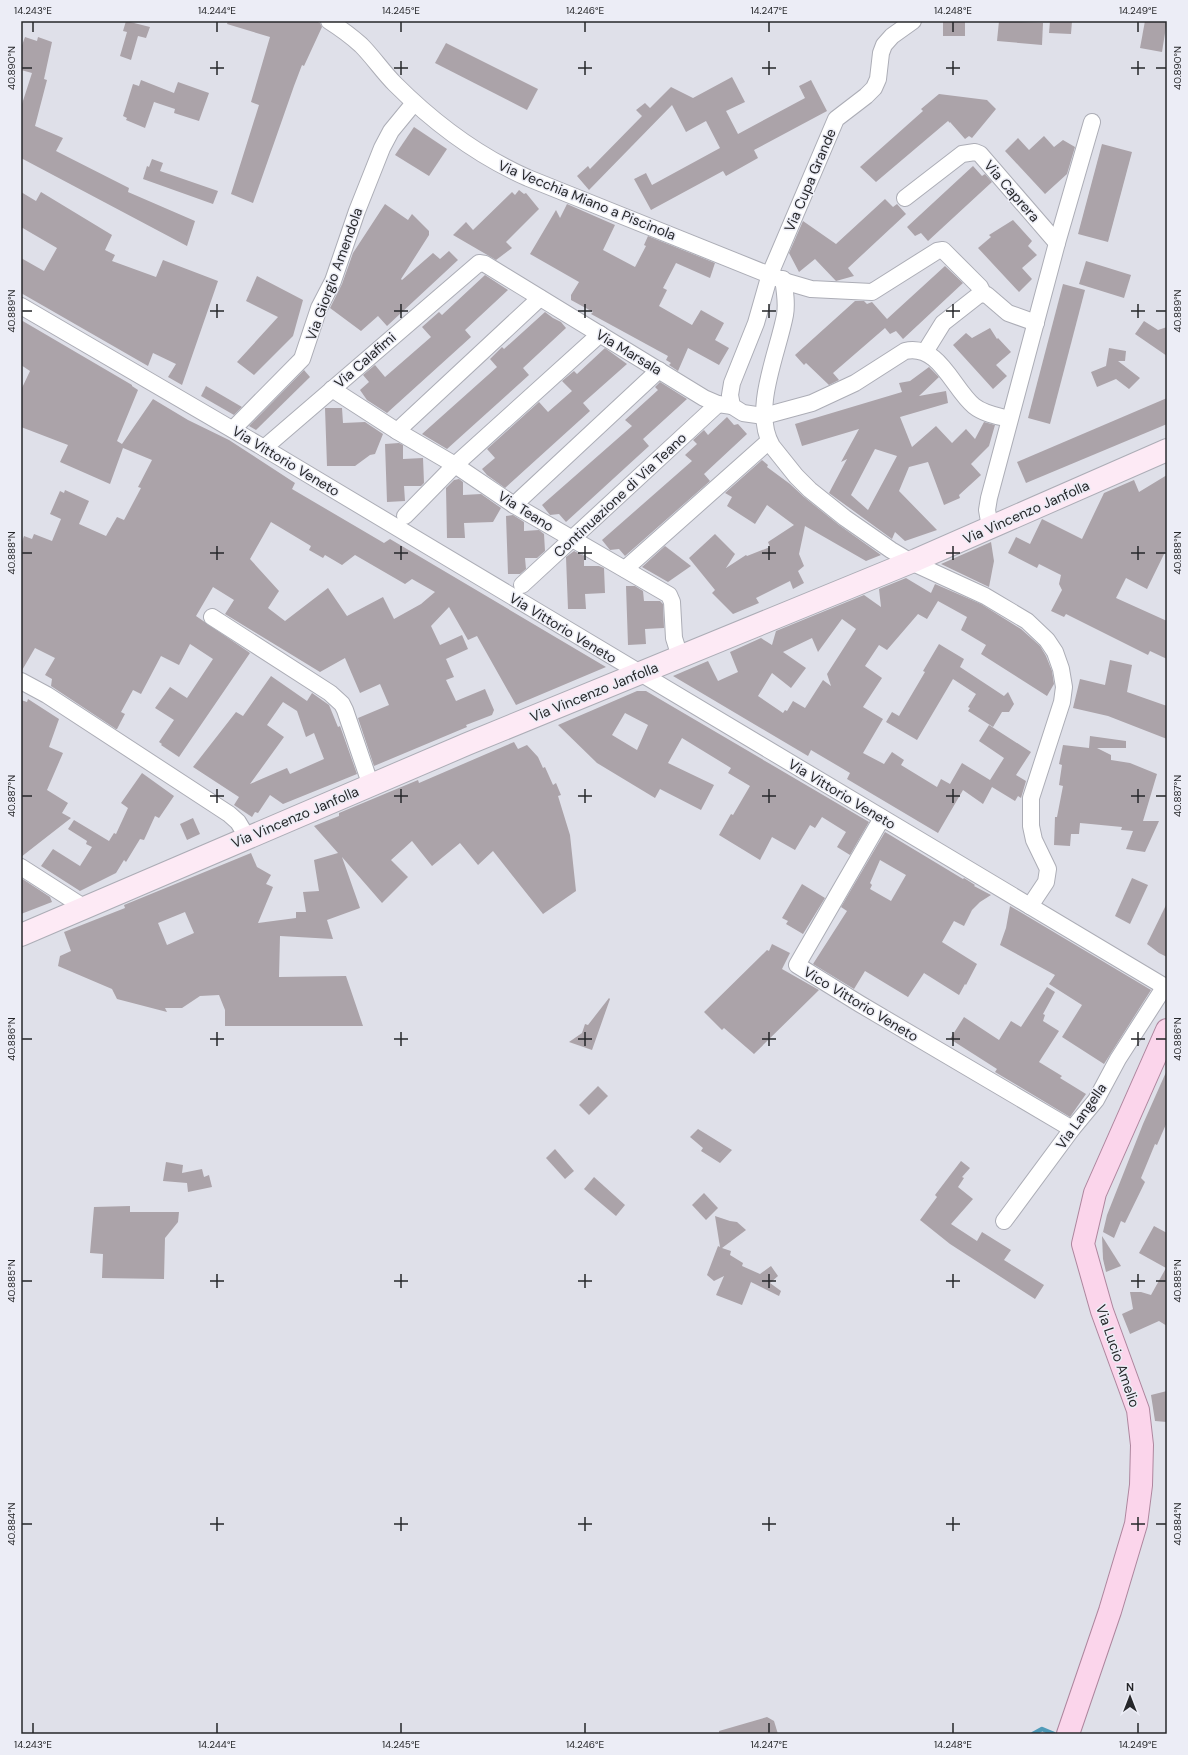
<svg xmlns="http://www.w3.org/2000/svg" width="1188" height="1755" font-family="'DM Sans',sans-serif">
  <rect width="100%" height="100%" fill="#dfe0e9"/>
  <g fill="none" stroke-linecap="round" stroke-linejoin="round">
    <!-- stream -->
    <polyline stroke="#509bb9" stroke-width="4.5" points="1033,1734 1042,1729 1054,1734"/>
  </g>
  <!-- building -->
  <g fill="#aba3a9" fill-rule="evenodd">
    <polygon points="126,21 150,27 146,38 138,36 131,60 120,56 127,32 123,31"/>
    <polygon points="228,21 316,21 320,23 322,27 304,66 302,65 294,86 253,203 231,194 259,105 251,102 270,37 227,24"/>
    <rect x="943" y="21" width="22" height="15"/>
    <polygon points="999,21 1043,23 1042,45 997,41"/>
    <polygon points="1050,21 1072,21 1071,34 1049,33"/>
    <polygon points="1145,21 1167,21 1162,52 1140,48"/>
    <polygon points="25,37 37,41 38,37 52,42 44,79 47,80 35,126 63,138 56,151 129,188 128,192 195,221 187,246 21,158 21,107 32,73 21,70 21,48"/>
    <polygon points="446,43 538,89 527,110 435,63"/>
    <polygon points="732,77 745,102 726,111 738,134 805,98 799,86 811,80 827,111 754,150 758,158 726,176 723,171 651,210 634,179 646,173 652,185 720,148 706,121 686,132 672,105 589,190 577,176 588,166 590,169 642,116 636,110 645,103 650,108 671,87 693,98"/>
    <polygon points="141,80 174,93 178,82 209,93 199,121 174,113 175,109 154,102 145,128 126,120 127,118 123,116 133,84 139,86"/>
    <polygon points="939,94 987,100 996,109 972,138 969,136 965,139 950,122 950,123 948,121 876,182 860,167 923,111 921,109"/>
    <polygon points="414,127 447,149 429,176 395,155"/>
    <polygon points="1044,136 1054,147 1063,140 1075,147 1067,174 1045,194 1005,151 1018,138 1029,150"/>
    <polygon points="1102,144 1132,152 1108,242 1078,234"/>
    <polygon points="152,159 163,163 160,171 218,191 213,204 143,179 147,166 149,167"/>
    <polygon points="973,166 982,176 985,174 992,182 928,241 921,233 915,236 907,227"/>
    <polygon points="519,190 524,194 526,193 539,209 506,242 512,248 496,260 453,235 466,222 473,230 512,192 515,195"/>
    <polygon points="21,192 36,201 41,192 112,235 105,250 115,255 112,261 156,277 163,260 218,281 182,385 168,377 176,364 153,353 148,366 21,293 21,258 44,271 57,248 21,227"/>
    <polygon points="885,199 893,207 897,204 906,214 848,268 854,276 836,281 815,259 799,272 789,253 803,221 836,244"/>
    <polygon points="385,204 408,220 412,214 429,231 429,235 401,279 402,280 433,253 440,259 449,251 458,260 387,326 378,316 361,331 330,308 342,284 353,253"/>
    <polygon points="567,204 615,225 603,250 635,267 646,246 644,245 648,236 715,263 710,278 676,263 663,288 667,290 659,306 692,325 701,310 724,323 715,340 729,348 719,365 688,348 678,371 669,365 671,363 666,360 668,356 591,314 593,312 571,300 571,295 579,282 530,254 556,210 560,218"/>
    <polygon points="1013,220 1032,241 1028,246 1037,255 1022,268 1032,279 1019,292 978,248 991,237 989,235"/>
    <polygon points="1086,261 1131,275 1124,298 1079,284"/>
    <polygon points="945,266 963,283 903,339 896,331 890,334 885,328 833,373 839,380 829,385 806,363 804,365 795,355 855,301 864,301 867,304 872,302 887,319"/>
    <polygon points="485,275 508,290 465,330 471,337 387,413 367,400 360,390 369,382 363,375 375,365 385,377 431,337 422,327 439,312 442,315"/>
    <polygon points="257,276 303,300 293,336 254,375 237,362 278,317 246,301"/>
    <polygon points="1063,284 1085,290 1050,424 1028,418"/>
    <polygon points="545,312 553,318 561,322 566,328 523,368 529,375 447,449 422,434 497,367 490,359 502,347 504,349"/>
    <path d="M21,320L132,385V386L138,390L117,441L122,444L153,399L188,420L229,440L295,483L292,489L384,543L390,539L606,667L516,705L477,636L468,640L449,607L431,626L440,645L462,635L468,649L446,659L454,677L446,680L456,701L485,689L494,710L492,715L466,725L467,727L374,766L358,718L389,705L380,684L360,693L345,658L320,672L225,614L234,600L213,587L196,616L250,653L179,757L161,745L162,744L159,742L174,720L155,708L170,687L187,698L213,659L190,644L179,665L161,656L141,694L133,690L121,712L125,714L117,729H116L51,686L52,679L45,675L55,658L35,648L21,672V544L24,536L32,539L34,534L52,541L61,519L50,514L60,491L64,493L65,490L89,501L79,524L106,536L117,517L124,520L141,488L138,487L152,460L123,448L110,484L60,462L68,445L21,427V390L30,371L21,365ZM271,522L311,546L309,550L323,558L325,555L342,565L355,555L405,584L412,579L435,592L421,604L394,619L383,597L347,616L328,588L285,621L268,608L279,591L250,559Z"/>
    <polygon points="1144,321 1158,330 1167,327 1167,356 1135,334"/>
    <polygon points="990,328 997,339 998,338 1011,352 996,365 1007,376 993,389 953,345 966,333 972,338"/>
    <polygon points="605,348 627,364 583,403 590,411 505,488 487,475 482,469 495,458 487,449 539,402 548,412 572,391 562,381 574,371 577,374"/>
    <polygon points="1109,348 1126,351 1125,361 1118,361 1140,378 1129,389 1116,379 1097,387 1091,372 1106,366"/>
    <path d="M929,367L939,377L919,396L946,391L948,403L900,417L912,447L936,426L952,443L966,429L975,439L984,422L995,425L989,446L971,464L981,475L959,495L960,498L944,505L928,462L909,467L899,491L937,530L905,541L895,532L892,539L829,493L847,459L841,462L859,429L802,446L795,424L902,392L899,383L910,381ZM875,449L897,456L868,510L851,495Z"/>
    <polygon points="304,370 310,377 256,430 249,426"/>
    <polygon points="660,382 687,399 643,439 649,446 566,522 559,514 550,515 542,505 632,426 625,420 658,390 655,387"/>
    <polygon points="206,386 242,407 234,415 201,396"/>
    <polygon points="1167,398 1167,424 1026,483 1017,462"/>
    <polygon points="325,408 342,408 343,423 365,422 383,434 375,454 370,455 355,466 327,466"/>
    <polygon points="727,417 734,425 738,424 747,434 704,474 710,481 625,556 619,549 610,550 602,540 692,461 685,455 697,444 693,440 704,430 708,435"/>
    <polygon points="399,443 403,445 403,459 423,458 424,483 421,486 404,486 405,501 387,502 385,444"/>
    <polygon points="762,460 768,465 767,467 790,484 804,497 839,525 881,555 866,561 805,526 799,554 804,566 798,571 804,583 793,589 790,581 756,598 759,603 733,614 712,593 715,590 689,558 715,534 735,554 726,568 746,555 747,556 770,547 768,542 794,525 767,505 755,524 727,506 732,497 725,493"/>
    <polygon points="1167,475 1167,548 1147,589 1126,578 1116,598 1167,621 1167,659 1150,651 1148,655 1066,614 1064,617 1051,611 1062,590 1059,584 1061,575 1039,564 1037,568 1008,553 1016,537 1030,544 1042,519 1082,539 1104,493 1134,480 1139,492"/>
    <polygon points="459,479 463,482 463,495 481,494 501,508 493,522 464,523 465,538 447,538 446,488 454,480"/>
    <polygon points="513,515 524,522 524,531 539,530 544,534 545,551 537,558 525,558 526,569 520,574 508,574 506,516"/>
    <polygon points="991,542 994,561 989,587 941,564"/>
    <polygon points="665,546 691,566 668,582 642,567"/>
    <polygon points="574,551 584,556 584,566 599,566 604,568 605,593 585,594 586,609 568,609 566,557"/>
    <path d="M906,578L931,593L935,584L981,604L1021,629L1040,646L1046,656L1052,671L1054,684L1047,696L981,654L986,645L961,630L967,617L938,601L927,619L918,614L887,650L879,645L865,666L882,678L863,707L883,719L863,753L884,764L892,752L904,760L901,765L937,787L941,779L950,784L962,763L990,780L1004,758L979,741L989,725L1031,752L1016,775L1026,781L1021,798L1018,796L1015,801L992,787L983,804L963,790L938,833L847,779L850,773L811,750L808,756L673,676L708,661L718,681L738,672L730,652L761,638L772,645L776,631L864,595L881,607L879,589ZM842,619L856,629L827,674L831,686L823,680L805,708L793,701L787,711L785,710L783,713L758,696L772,673L791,688L806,668L783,652L812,638L818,652Z"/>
    <polygon points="626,586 635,586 643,591 644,601 660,601 663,604 664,628 645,629 646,644 628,645"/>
    <polygon points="939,644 964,659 960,667 1004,696 1008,692 1014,704 1009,712 1002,712 993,727 968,711 970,708 968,707 976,694 953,679 917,740 886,722 892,712 899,716 925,672 923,671"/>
    <polygon points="1110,660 1132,665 1127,692 1167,706 1167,739 1108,716 1073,708 1080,679 1105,685"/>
    <path d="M271,676L307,701L312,693L329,705L338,727L340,726L357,774L283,804L270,795L258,813L255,812L252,817L234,805L239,797L193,767L236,712L243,716ZM283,702L297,711L306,737L314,733L324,759L290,774L287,768L250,784L284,737L267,725Z"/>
    <path d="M637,691H646L869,822L850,855L837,847L846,832L822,817L815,828L810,825L795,850L772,837L760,860L719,835L731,814L733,815L750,786L728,773L731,768L682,738L668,763L714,785L701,810L660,789L655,798L597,763L558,725ZM625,713L648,725L637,750L612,735Z"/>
    <polygon points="28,699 59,719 49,747 63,753 47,790 68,803 62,813 71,818 21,857 21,700 27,702"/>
    <polygon points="1090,736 1126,741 1126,748 1097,748 1111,755 1111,760 1130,763 1157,774 1143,821 1159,821 1145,852 1126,849 1133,831 1121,830 1122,827 1080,823 1079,834 1071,834 1070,846 1054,845 1055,817 1057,817 1063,786 1059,785 1062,765 1059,764 1063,745 1089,748"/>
    <path d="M514,742L518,749L527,745L538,757L543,768L545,767L553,785L556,783L561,795L558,796L570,835L576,891L543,914L493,851L478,865L460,843L432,866L412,841L391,860L408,877L382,903L342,857L360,908L327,920L333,939L280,936L279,977L346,976L363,1026H225V1010L219,995L200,996L182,1008H165L167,1012L117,999L112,989L58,966L60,956L71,951L64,932L125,908L124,905L251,853L257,867L271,875L266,884L273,887L258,923L296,918V912H306L303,892L319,891L314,860L338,853L314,826L339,816V813L418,780L419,783ZM185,912L194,933L167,945L158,923Z"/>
    <polygon points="142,773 174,796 159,818 155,816 144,840 140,839 126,862 124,860 116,873 80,891 41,866 53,849 80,866 92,847 86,844 87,841 68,829 74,820 109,841 114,833 116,834 128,808 121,803"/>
    <polygon points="193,818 200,834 187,840 180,824"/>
    <path d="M885,832L963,879L964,878L975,885L974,886L991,895L980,902L972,910L964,926L954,921L942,942L977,964L966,985L965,984L959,995L924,973L908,997L865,971L854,989L813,964L847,911L841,907ZM880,860L906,875L891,901L870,889L872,885L870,883Z"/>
    <polygon points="21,878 50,897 52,902 21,914"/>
    <polygon points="1132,878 1148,885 1130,924 1115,916"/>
    <polygon points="802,884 825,898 803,934 786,924 788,921 782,918"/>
    <polygon points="1167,903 1167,957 1159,953 1147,944"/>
    <polygon points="1010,906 1151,990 1104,1064 1062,1037 1082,1005 1049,984 1055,975 1000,945 1006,928"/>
    <polygon points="772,944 790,953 782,969 819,990 754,1054 724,1028 722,1030 704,1012 767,950 769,951"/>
    <polygon points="1047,987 1055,992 1043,1014 1045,1015 1043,1021 1059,1031 1039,1062 1062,1076 1060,1078 1086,1094 1070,1117 995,1072 997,1069 950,1039 964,1017 999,1040 1011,1021 1021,1027"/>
    <polygon points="609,998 610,999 592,1050 569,1042 582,1033 585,1024 588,1025"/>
    <polygon points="1167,1070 1167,1122 1157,1145 1155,1144 1141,1178 1145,1182 1125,1223 1121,1221 1114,1238 1103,1232 1107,1215 1143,1124"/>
    <polygon points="598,1086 608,1096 589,1115 579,1105"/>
    <polygon points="698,1129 732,1150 720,1163 701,1151 703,1148 690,1137"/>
    <polygon points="555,1149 574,1171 565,1179 546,1158"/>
    <polygon points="961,1161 970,1168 962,1177 964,1178 958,1187 973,1199 951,1224 977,1241 982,1232 1011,1250 1004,1260 1044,1285 1035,1299 950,1244 920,1220 937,1197 935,1195"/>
    <polygon points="166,1162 183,1165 182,1173 202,1169 204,1177 209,1175 212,1187 188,1192 187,1183 163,1181"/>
    <polygon points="594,1177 625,1205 616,1216 584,1189"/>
    <polygon points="704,1193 718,1208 706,1220 692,1205"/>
    <polygon points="130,1206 130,1212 179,1212 178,1222 165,1238 164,1279 102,1278 103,1254 90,1253 94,1207"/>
    <polygon points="715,1216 730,1221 737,1222 746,1230 722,1248 731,1251 730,1255 743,1263 742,1266 760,1274 771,1266 778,1276 770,1283 781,1291 779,1296 751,1282 742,1305 716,1295 724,1276 714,1281 707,1275 718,1246 720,1247"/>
    <polygon points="1154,1226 1167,1233 1167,1326 1159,1321 1130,1334 1122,1314 1133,1309 1130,1292 1141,1292 1151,1295 1166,1268 1139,1253"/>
    <polygon points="1102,1236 1121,1266 1106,1272 1103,1259"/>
    <polygon points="1167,1391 1167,1422 1155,1421 1151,1395"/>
    <polygon points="767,1717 774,1721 778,1734 719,1734 719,1731"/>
  </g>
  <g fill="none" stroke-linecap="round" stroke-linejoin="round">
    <defs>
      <g id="minor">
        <path d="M329,21C340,28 351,36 361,45C373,57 383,72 395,84C433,122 478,156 528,178L787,282L811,289L872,292L937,251L943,250L980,287L983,293"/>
        <path d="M913,21L892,36L884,45L881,53L878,79L874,88L866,96L836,119L770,274L756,323L732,383L730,395L732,406L743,413L764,416L812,403L855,383L905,351C939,343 953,389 974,406C984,414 998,416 1009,419"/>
        <polyline points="905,198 962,154 975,152 980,154 1057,243"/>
        <path d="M783,279C785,291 787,303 785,315C778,353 751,410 772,446L796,476L810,490L845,518L891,550L911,562L985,596L1027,621L1047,640L1055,652L1061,669L1064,687L1062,702L1031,798V826L1034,840L1048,869L1046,882L1030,906"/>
        <polyline points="21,306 264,448 1167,988"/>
        <polyline points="925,352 943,323 980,294 987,295 1008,313 1036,323"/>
        <polyline points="332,389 397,431 455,465 514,505 669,595 672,602 674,638 680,657"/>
        <polyline points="233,429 302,359 319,308 333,281 357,211 382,148 391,131 414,103"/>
        <polyline points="397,431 540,298"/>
        <polyline points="264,448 479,263 485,264 704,398 718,404 732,406"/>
        <polyline points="514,505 659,370"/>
        <polyline points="405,516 455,465 600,334"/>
        <polyline points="990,527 987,510 989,498 1057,243 1092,122"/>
        <polyline points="625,569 769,441"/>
        <polyline points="522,585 718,404"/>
        <polyline points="212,617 330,693 342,704 345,710 371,786"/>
        <polyline points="21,681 47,695 229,814 238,822 247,837"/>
        <polyline points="882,818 797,965 860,1004 1072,1129"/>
        <polyline points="21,867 85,908"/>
        <polyline points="1004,1221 1072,1129 1096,1100 1118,1059 1165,986"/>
      </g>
      <polyline id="secondary" points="21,935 467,744 916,560 1167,450"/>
      <polyline id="primary" points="1068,1734 1110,1611 1136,1524 1141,1485 1142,1445 1138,1410 1102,1311 1083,1244 1095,1193 1167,1030"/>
    </defs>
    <!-- minor casing -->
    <use href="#minor" stroke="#acadb6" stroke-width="18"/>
    <!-- secondary casing -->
    <use href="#secondary" stroke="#acadb6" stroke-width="24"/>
    <!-- primary casing -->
    <use href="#primary" stroke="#ae869e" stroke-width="24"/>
    <!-- minor -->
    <use href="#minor" stroke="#fff" stroke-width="16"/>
    <!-- secondary -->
    <use href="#secondary" stroke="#fdeaf5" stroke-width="22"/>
    <!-- primary -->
    <use href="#primary" stroke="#fbd5eb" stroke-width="22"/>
  </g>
  <!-- ticks -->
  <path fill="none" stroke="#26272a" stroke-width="1.5" d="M33,22V32M217,22V32M401,22V32M585,22V32M769,22V32M953,22V32M1138,22V32M217,61V75M401,61V75M585,61V75M769,61V75M953,61V75M1138,61V75M22,68H32M210,68H224M394,68H408M578,68H592M762,68H776M946,68H960M1131,68H1145M1156,68H1166M217,304V318M401,304V318M585,304V318M769,304V318M953,304V318M1138,304V318M22,311H32M210,311H224M394,311H408M578,311H592M762,311H776M946,311H960M1131,311H1145M1156,311H1166M217,546V560M401,546V560M585,546V560M769,546V560M953,546V560M1138,546V560M22,553H32M210,553H224M394,553H408M578,553H592M762,553H776M946,553H960M1131,553H1145M1156,553H1166M217,789V803M401,789V803M585,789V803M769,789V803M953,789V803M1138,789V803M22,796H32M210,796H224M394,796H408M578,796H592M762,796H776M946,796H960M1131,796H1145M1156,796H1166M217,1032V1046M401,1032V1046M585,1032V1046M769,1032V1046M953,1032V1046M1138,1032V1046M22,1039H32M210,1039H224M394,1039H408M578,1039H592M762,1039H776M946,1039H960M1131,1039H1145M1156,1039H1166M217,1274V1288M401,1274V1288M585,1274V1288M769,1274V1288M953,1274V1288M1138,1274V1288M22,1281H32M210,1281H224M394,1281H408M578,1281H592M762,1281H776M946,1281H960M1131,1281H1145M1156,1281H1166M217,1517V1531M401,1517V1531M585,1517V1531M769,1517V1531M953,1517V1531M1138,1517V1531M22,1524H32M210,1524H224M394,1524H408M578,1524H592M762,1524H776M946,1524H960M1131,1524H1145M1156,1524H1166M33,1723V1733M217,1723V1733M401,1723V1733M585,1723V1733M769,1723V1733M953,1723V1733M1138,1723V1733"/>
  <g text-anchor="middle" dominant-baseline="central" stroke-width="3" stroke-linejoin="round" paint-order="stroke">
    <!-- street labels -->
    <g font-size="14" fill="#26272a" stroke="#ecedf6">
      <text transform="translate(810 180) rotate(-67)">Via Cupa Grande</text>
      <text transform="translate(1012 191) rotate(49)">Via Caprera</text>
      <text transform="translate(587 200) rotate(22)">Via Vecchia Miano a Piscinola</text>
      <text transform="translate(334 274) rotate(-70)">Via Giorgio Amendola</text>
      <text transform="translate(629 352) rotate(31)">Via Marsala</text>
      <text transform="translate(365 360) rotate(-41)">Via Calafimi</text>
      <text transform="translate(286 461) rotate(31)">Via Vittorio Veneto</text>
      <text transform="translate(620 495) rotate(-43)">Continuazione di Via Teano</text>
      <text transform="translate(526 511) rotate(32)">Via Teano</text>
      <text transform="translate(1026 512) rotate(-24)">Via Vincenzo Janfolla</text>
      <text transform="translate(563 628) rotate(31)">Via Vittorio Veneto</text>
      <text transform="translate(594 692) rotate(-22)">Via Vincenzo Janfolla</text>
      <text transform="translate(842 794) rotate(31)">Via Vittorio Veneto</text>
      <text transform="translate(295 817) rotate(-23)">Via Vincenzo Janfolla</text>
      <text transform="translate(861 1004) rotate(31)">Vico Vittorio Veneto</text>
      <text transform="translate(1081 1116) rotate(-55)">Via Langella</text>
      <text transform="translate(1118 1356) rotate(71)">Via Lucio Amelio</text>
    </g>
  </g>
  <!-- border -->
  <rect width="1188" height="1755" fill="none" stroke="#ecedf6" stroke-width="44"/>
  <!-- north arrow -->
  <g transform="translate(1130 1697)" stroke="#ecedf6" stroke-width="3" paint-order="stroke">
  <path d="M0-3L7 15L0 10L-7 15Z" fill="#26272a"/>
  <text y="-6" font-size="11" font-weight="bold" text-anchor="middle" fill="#26272a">N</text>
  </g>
  <rect x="22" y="22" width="1144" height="1711" fill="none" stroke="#26272a" stroke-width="1.5"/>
  <g font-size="10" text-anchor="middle" fill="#26272a">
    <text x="33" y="14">14.243°E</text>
    <text x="217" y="14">14.244°E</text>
    <text x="401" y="14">14.245°E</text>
    <text x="585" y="14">14.246°E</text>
    <text x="769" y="14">14.247°E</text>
    <text x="953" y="14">14.248°E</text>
    <text x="1138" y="14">14.249°E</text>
    <text transform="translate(11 68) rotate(-90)" y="4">40.890°N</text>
    <text transform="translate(1177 68) rotate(-90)" y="4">40.890°N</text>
    <text transform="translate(11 311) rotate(-90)" y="4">40.889°N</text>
    <text transform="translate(1177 311) rotate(-90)" y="4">40.889°N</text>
    <text transform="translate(11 553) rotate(-90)" y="4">40.888°N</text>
    <text transform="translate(1177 553) rotate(-90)" y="4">40.888°N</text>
    <text transform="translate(11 796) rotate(-90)" y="4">40.887°N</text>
    <text transform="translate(1177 796) rotate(-90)" y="4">40.887°N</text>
    <text transform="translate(11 1039) rotate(-90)" y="4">40.886°N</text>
    <text transform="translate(1177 1039) rotate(-90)" y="4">40.886°N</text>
    <text transform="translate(11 1281) rotate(-90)" y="4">40.885°N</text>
    <text transform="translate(1177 1281) rotate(-90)" y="4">40.885°N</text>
    <text transform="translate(11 1524) rotate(-90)" y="4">40.884°N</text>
    <text transform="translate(1177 1524) rotate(-90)" y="4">40.884°N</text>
    <text x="33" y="1748">14.243°E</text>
    <text x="217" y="1748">14.244°E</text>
    <text x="401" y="1748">14.245°E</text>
    <text x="585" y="1748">14.246°E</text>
    <text x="769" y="1748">14.247°E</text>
    <text x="953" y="1748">14.248°E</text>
    <text x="1138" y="1748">14.249°E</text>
  </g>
</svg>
